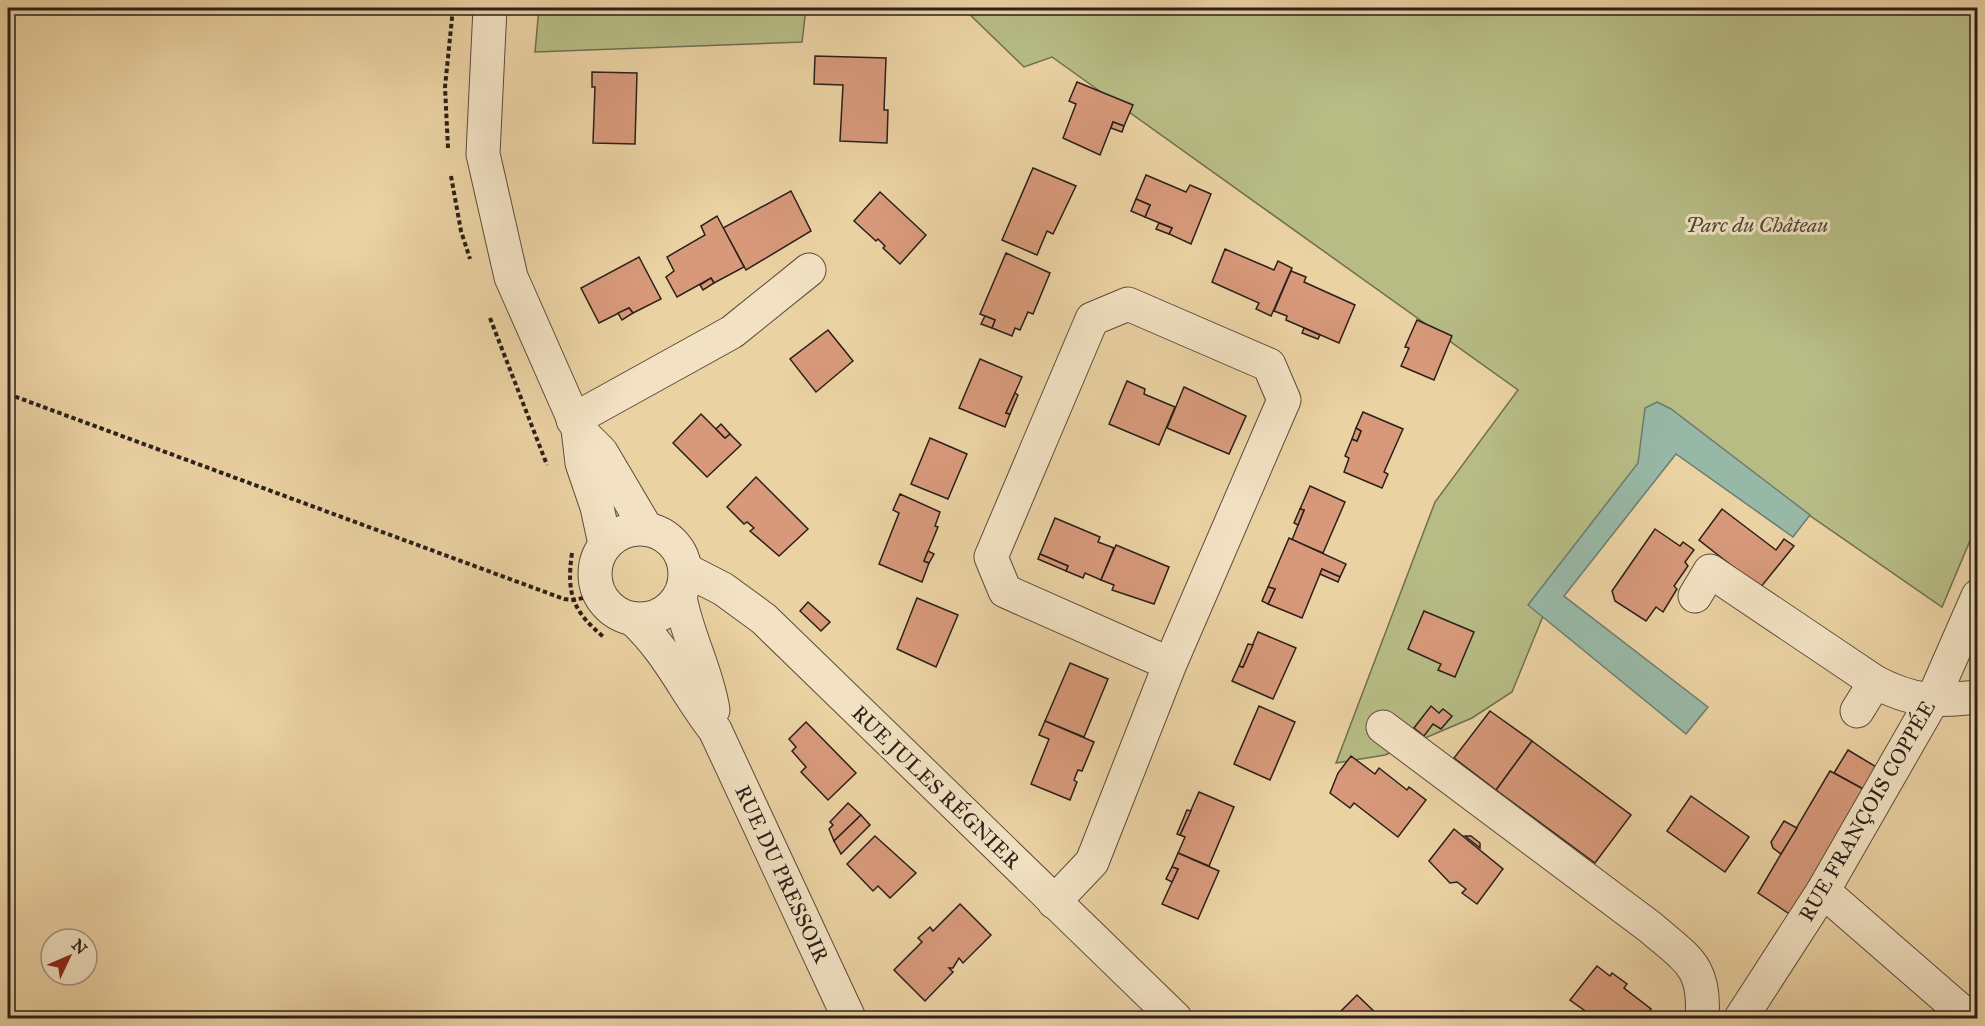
<svg xmlns="http://www.w3.org/2000/svg" width="1985" height="1026" font-family="'IM FELL Great Primer',serif">
  <rect width="100%" height="100%" fill="#ebd2a3"/>
  <filter id="stains"><feTurbulence type="fractalNoise" baseFrequency=".00333" numOctaves="4"/><feColorMatrix values="0 0 0 0 .2 0 0 0 0 .09 0 0 0 0 .02 0 0 0 .5 -.17"/></filter>
  <radialGradient id="worn" r=".72"><stop offset=".6" stop-color="#630" stop-opacity="0"/><stop offset="1" stop-color="#630" stop-opacity=".3"/></radialGradient>
  <!-- green -->
  <g fill="#b7bc85" stroke="#716e50" stroke-width="1.5">
    <polygon points="539,8 806,8 802,42 535,52"/>
    <polygon points="963,8 1977,8 1977,524 1942,607 1686,430 1550,599 1512,692 1472,718 1385,755 1336,763 1435,502 1518,390 1052,57 1024,67"/>
  </g>
  <!-- water -->
  <polygon fill="#98b8a7" stroke="#6c7b6f" stroke-width="1.5" points="1657,402 1671,409 1810,515 1793,537 1676,454 1564,596 1708,707 1686,734 1528,605 1638,463 1645,408"/>
  <!-- building -->
  <g fill="#d7997a" stroke="#2b201a" stroke-width="1.5">
    <polygon points="838,8 882,8 881,14 837,13"/>
    <polygon points="815,56 886,58 884,110 888,110 887,143 840,141 843,85 814,84"/>
    <polygon points="592,72 637,73 635,144 593,143 595,87 592,87"/>
    <polygon points="1077,82 1133,105 1124,126 1113,122 1100,155 1063,138 1076,104 1069,101"/>
    <polygon points="1113,122 1124,126 1122,132 1111,128"/>
    <polygon points="1033,168 1076,186 1053,234 1047,231 1037,255 1002,240"/>
    <polygon points="1146,175 1186,192 1190,185 1211,194 1191,244 1169,234 1172,228 1145,217 1150,205 1136,199"/>
    <polygon points="791,191 811,231 746,270 723,228"/>
    <polygon points="880,192 926,235 900,264 883,248 885,246 878,239 876,241 854,221"/>
    <polygon points="1136,199 1150,205 1145,217 1131,211"/>
    <polygon points="717,216 744,267 714,283 711,278 677,297 666,277 674,271 667,257 705,235 701,226"/>
    <polygon points="1159,223 1172,228 1169,234 1156,229"/>
    <polygon points="1225,249 1274,270 1278,261 1292,268 1271,316 1256,309 1259,303 1212,282"/>
    <polygon points="1006,253 1050,273 1033,314 1028,312 1020,330 1015,328 1012,336 992,328 995,320 980,314"/>
    <polygon points="639,257 661,299 633,313 629,308 599,323 581,288"/>
    <polygon points="1291,271 1306,277 1304,282 1355,305 1339,343 1286,320 1287,316 1274,311"/>
    <polygon points="711,278 714,283 703,290 700,285"/>
    <polygon points="629,308 633,313 622,320 618,313"/>
    <polygon points="985,316 995,320 992,328 981,324"/>
    <polygon points="1417,320 1452,336 1434,380 1401,366 1409,348 1405,347"/>
    <polygon points="1304,328 1320,335 1318,339 1302,333"/>
    <polygon points="828,330 853,361 816,392 790,359"/>
    <polygon points="980,359 1022,377 1006,413 1010,414 1005,427 959,408"/>
    <polygon points="1127,381 1145,389 1144,394 1175,407 1159,445 1109,424"/>
    <polygon points="1184,387 1246,416 1229,454 1167,428"/>
    <polygon points="1015,393 1018,395 1010,414 1006,413"/>
    <polygon points="1363,412 1403,429 1384,472 1388,474 1382,488 1344,472 1349,458 1345,456 1352,439 1357,441 1361,431 1356,428"/>
    <polygon points="701,414 725,438 730,434 741,445 707,477 673,443"/>
    <polygon points="721,424 730,434 725,438 716,429"/>
    <polygon points="1356,428 1361,431 1357,441 1352,439"/>
    <polygon points="930,438 967,454 948,499 911,484"/>
    <polygon points="756,477 808,529 779,556 750,531 754,528 747,522 744,524 727,507"/>
    <polygon points="1310,486 1345,502 1323,553 1292,540 1304,510 1300,509"/>
    <polygon points="900,494 940,512 935,526 938,527 924,561 929,563 922,582 879,564 899,513 893,510"/>
    <polygon points="1300,509 1304,510 1298,525 1294,523"/>
    <polygon points="1722,509 1776,550 1784,539 1794,546 1760,588 1699,540"/>
    <polygon points="1055,518 1100,537 1098,542 1114,548 1101,580 1085,573 1083,578 1066,571 1068,566 1040,554"/>
    <polygon points="1655,529 1680,546 1683,542 1694,550 1685,562 1688,566 1674,586 1677,589 1663,612 1656,607 1646,621 1615,601 1612,591"/>
    <polygon points="1289,538 1346,564 1340,577 1322,569 1302,618 1268,604 1275,589 1268,587"/>
    <polygon points="1116,545 1169,567 1154,604 1112,590 1114,585 1101,580"/>
    <polygon points="928,551 934,554 929,563 924,561"/>
    <polygon points="1040,554 1068,566 1066,571 1038,559"/>
    <polygon points="1322,569 1340,577 1338,582 1320,574"/>
    <polygon points="1268,587 1275,589 1268,604 1262,601"/>
    <polygon points="917,598 958,615 936,667 897,649"/>
    <polygon points="808,602 830,622 821,631 800,611"/>
    <polygon points="1424,611 1474,632 1455,677 1438,670 1441,664 1408,649"/>
    <polygon points="1258,632 1296,648 1273,699 1232,681 1239,666 1243,667"/>
    <polygon points="1248,644 1253,645 1243,667 1239,666"/>
    <polygon points="1070,663 1108,679 1084,737 1045,721"/>
    <polygon points="1259,706 1295,722 1270,780 1234,764"/>
    <polygon points="1431,706 1439,713 1443,709 1452,716 1441,729 1433,724 1424,736 1414,728"/>
    <polygon points="1490,711 1532,741 1496,790 1454,758"/>
    <polygon points="1045,721 1094,742 1082,771 1078,770 1074,780 1077,782 1070,800 1031,784 1049,739 1039,735"/>
    <polygon points="806,722 856,773 828,800 801,772 806,767 792,751 796,747 789,739"/>
    <polygon points="1532,741 1631,815 1595,863 1496,790"/>
    <polygon points="1848,750 1878,768 1865,790 1834,773"/>
    <polygon points="1351,756 1375,774 1379,768 1407,790 1409,787 1426,800 1398,837 1354,803 1350,808 1330,793 1338,773"/>
    <polygon points="1830,771 1865,790 1791,915 1758,893"/>
    <polygon points="1199,792 1234,807 1209,866 1178,853 1185,837 1180,835"/>
    <polygon points="1691,796 1749,837 1725,872 1667,831"/>
    <polygon points="848,803 861,815 834,841 829,829 833,825 830,822"/>
    <polygon points="1187,810 1191,811 1180,835 1177,834"/>
    <polygon points="861,815 870,825 841,854 834,841"/>
    <polygon points="1784,821 1797,828 1781,854 1773,848 1771,842"/>
    <polygon points="1454,829 1503,869 1477,904 1462,893 1466,889 1457,882 1450,883 1429,861"/>
    <polygon points="875,836 916,873 890,898 878,886 873,891 847,864"/>
    <polygon points="1465,836 1471,836 1480,843 1480,848"/>
    <polygon points="1178,853 1219,871 1198,919 1162,904 1178,869 1172,867"/>
    <polygon points="1172,867 1178,869 1172,882 1166,879"/>
    <polygon points="960,904 991,935 963,963 959,958 953,968 949,968 953,972 925,1001 894,970 922,942 918,938 930,927 933,931"/>
    <polygon points="1597,966 1610,976 1612,973 1627,984 1624,988 1651,1009 1644,1018 1595,1018 1570,1000"/>
    <polygon points="1357,995 1381,1018 1334,1018"/>
    <polygon points="1462,1011 1474,1018 1456,1018"/>
  </g>
  <g fill="none" stroke-linecap="round" stroke-linejoin="round">
    <defs>
      <g id="minor">
        <polyline points="490,8 483,154 511,277 578,429 582,463 597,507 605,544"/>
        <polyline points="573,420 732,332 809,270"/>
        <polyline points="578,429 601,452 646,528"/>
        <circle cx="640" cy="574" r="45"/>
        <polyline points="686,570 723,589 764,619 1175,1018"/>
        <path d="M1695,596L1710,571L1875,682C1916,703 1933,701 1978,697"/>
        <path d="M680,597C687,636 707,671 713,710"/>
        <path d="M633,619C668,651 686,693 715,730L849,1018"/>
        <polyline points="1857,711 1875,682"/>
        <path d="M1383,727L1650,927C1687,959 1706,966 1702,1018"/>
        <polyline points="1823,891 1969,1018"/>
        <polyline points="1054,902 1092,862 1170,664 1284,400 1269,365 1128,304 1092,319 991,557 1005,591 1170,664"/>
        <polyline points="1741,1018 1823,891 1932,701 1978,596"/>
      </g>
    </defs>
    <!-- minor casing -->
    <use href="#minor" stroke="#5b4c3c" stroke-width="35"/>
    <!-- path -->
    <g stroke="#2b201a" stroke-width="4" stroke-dasharray="4.5 3" stroke-linecap="butt">
      <polyline points="448,148 445,87 453,8"/>
      <polyline points="451,176 461,231 470,259"/>
      <polyline points="490,318 547,465"/>
      <polyline points="8,394 564,599 573,600 599,595"/>
      <path d="M572,553C566,594 573,612 605,638"/>
    </g>
    <!-- minor -->
    <use href="#minor" stroke="#f2e2c3" stroke-width="33"/>
  </g>
  <g text-anchor="middle" dominant-baseline="central" stroke-width="6" stroke-linejoin="round" paint-order="stroke">
    <!-- park labels -->
    <g font-size="21" font-style="italic" fill="#4e4735" stroke="#f2e2c3">
      <text x="1757" y="225">Parc du Château</text>
    </g>
    <!-- street labels -->
    <g font-size="21" fill="#2b201a" stroke="#f2e2c3">
      <text transform="translate(936 787) rotate(44)">RUE JULES RÉGNIER</text>
      <text transform="translate(1867 811) rotate(-60)">RUE FRANÇOIS COPPÉE</text>
      <text transform="translate(782 874) rotate(65)">RUE DU PRESSOIR</text>
    </g>
  </g>
  <!-- margin -->
  <rect width="1985" height="1026" fill="none" stroke="#ebd2a3" stroke-width="30"/>
  <rect x="9" y="9" width="1967" height="1008" fill="none" stroke="#2b201a" stroke-width="3"/>
  <rect x="15" y="15" width="1955" height="996" fill="none" stroke="#2b201a" stroke-width="1.5"/>
  <!-- north arrow -->
  <g transform="translate(69 957) rotate(46)"><circle r="28" fill="#f2e2c3" stroke="#a2947f" stroke-width="1.5"/>
  <path d="M0-4.5L10 22L0 15L-10 22Z" fill="#8f2418"/>
  <text y="-9" font-size="16" font-weight="bold" text-anchor="middle" fill="#2b201a">N</text>
  </g>
  <rect width="100%" height="100%" filter="url(#stains)"/>
  <rect width="100%" height="100%" fill="url(#worn)"/>
</svg>
